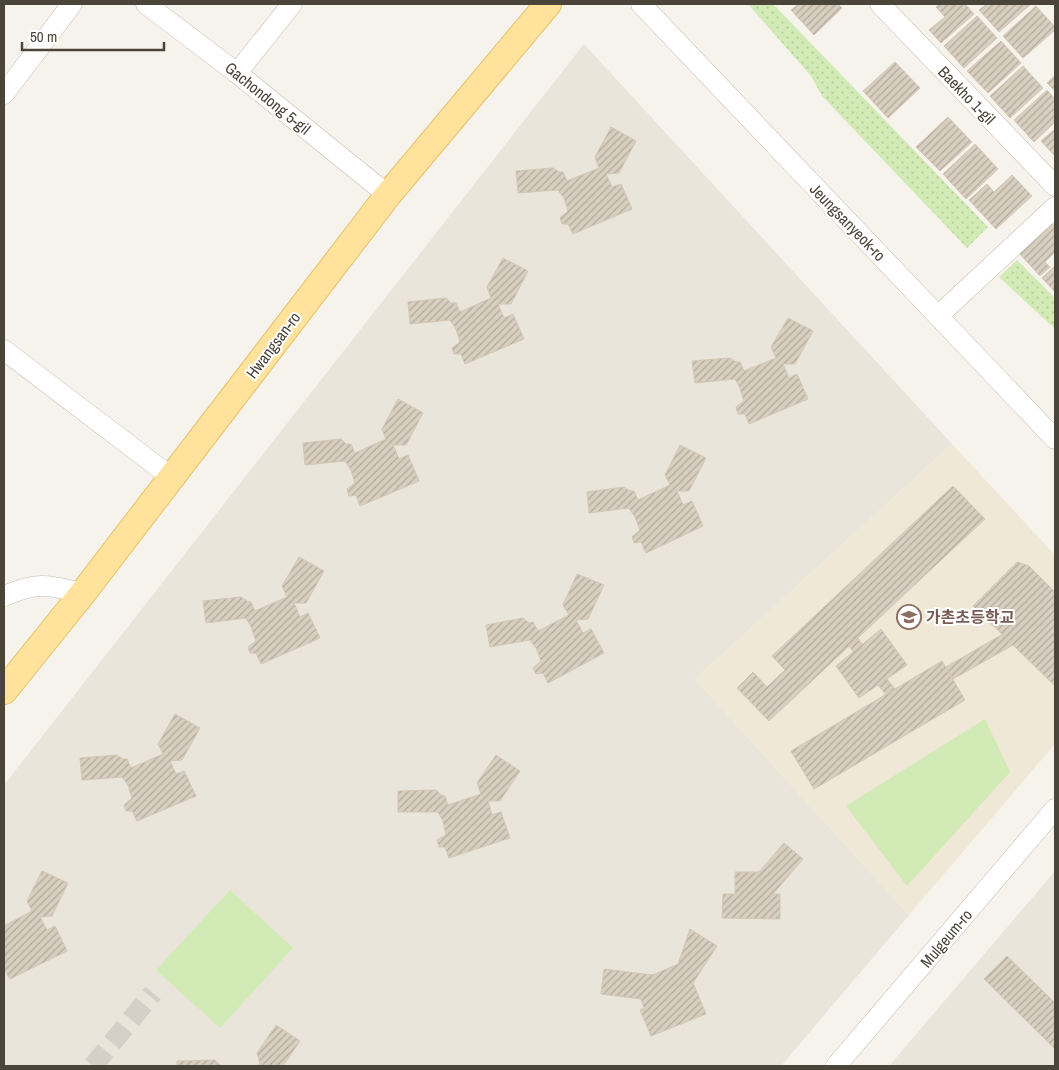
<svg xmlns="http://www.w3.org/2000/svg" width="1059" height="1070" font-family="'Archivo Narrow','Noto Sans KR',sans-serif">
  <defs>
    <pattern id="grass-dots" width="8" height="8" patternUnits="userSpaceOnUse" patternTransform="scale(1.25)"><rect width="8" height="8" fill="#d2eab5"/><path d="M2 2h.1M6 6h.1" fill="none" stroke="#b6ca9c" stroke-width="1.8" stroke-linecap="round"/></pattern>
    <pattern id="building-hatch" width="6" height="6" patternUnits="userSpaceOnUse" patternTransform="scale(1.25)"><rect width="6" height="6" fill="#d8cfc1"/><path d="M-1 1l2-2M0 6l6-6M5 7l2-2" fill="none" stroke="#b1aa9e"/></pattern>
  </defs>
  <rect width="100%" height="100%" fill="#f6f3ec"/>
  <!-- residential -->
  <g fill="#eae5da">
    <polygon points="584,44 952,444 695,679 909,915 781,1066 4,1066 4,785"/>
    <polygon points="1055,871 1055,1066 889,1066"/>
  </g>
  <!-- education -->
  <polygon fill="#efe8d6" points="952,444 1055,555 1055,744 909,915 695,679"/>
  <!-- grass -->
  <g fill="url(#grass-dots)">
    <polygon points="748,4 773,4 988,227 967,248 822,96 811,76"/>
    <polygon points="1017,260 1055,298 1055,329 999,277"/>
  </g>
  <!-- green -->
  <g fill="#d2eab5">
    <polygon points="985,719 1010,772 907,886 846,806"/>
    <polygon points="230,890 293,948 220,1028 156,970"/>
  </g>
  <!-- building -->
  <g fill="url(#building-hatch)" stroke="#d3c7b4">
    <polygon points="799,4 838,4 842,8 814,35 791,10"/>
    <polygon points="940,4 965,4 974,14 941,43 929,30 945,17 936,7"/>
    <polygon points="987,4 1031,4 999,32 979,10"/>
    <polygon points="1036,6 1055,27 1055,30 1023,58 1003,36"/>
    <polygon points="977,16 997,38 964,68 944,46"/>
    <polygon points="1001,41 1021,63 988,93 967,71"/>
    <polygon points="895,62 920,88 888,118 863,91"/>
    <polygon points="1023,66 1043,88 1010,118 990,96"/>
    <polygon points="1055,75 1055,91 1047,83"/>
    <polygon points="1047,90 1055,99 1055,122 1034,142 1014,120"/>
    <polygon points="948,117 972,142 940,171 916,147"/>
    <polygon points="611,127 636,141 619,173 606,174 612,187 621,184 632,209 573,234 568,224 562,224 560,218 568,211 564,198 558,190 518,193 516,171 553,168 559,172 563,172 567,181 599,168 595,157"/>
    <polygon points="1055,129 1055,156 1041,141"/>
    <polygon points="975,144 998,169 966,199 943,174"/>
    <polygon points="1012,175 1032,196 996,229 969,200 987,184 994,192"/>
    <polygon points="1052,223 1055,227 1055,252 1045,262 1050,267 1040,276 1019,253"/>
    <polygon points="503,258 528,271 511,304 498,304 504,318 513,314 524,339 465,364 461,354 454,354 452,348 460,342 456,329 450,320 410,324 408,302 446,298 451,303 456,303 460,312 491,298 487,287"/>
    <polygon points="1055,266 1055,292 1042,278"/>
    <polygon points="788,318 813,331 795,364 783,364 789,378 797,374 808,399 749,424 745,414 738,414 736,407 744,401 740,388 735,379 695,383 692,361 730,358 736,362 740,362 744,371 776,358 771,347"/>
    <polygon points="398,399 423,413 406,445 393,445 399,459 408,455 419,481 360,506 356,495 349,496 347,489 355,483 351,470 345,461 305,465 303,443 341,439 346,444 351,444 355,453 386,439 382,429"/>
    <polygon points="680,445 706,458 689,491 677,491 683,505 692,501 703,526 646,553 641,542 634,543 632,537 640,530 635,517 629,508 589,513 587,492 624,487 630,491 634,491 638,500 670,485 665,475"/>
    <polygon points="953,486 985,519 769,721 737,688 753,672 767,687 785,670 772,656"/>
    <polygon points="299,557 324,571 306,603 294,603 300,617 308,613 320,638 261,664 256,653 250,653 248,647 256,641 251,627 246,618 206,623 203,601 241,597 247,601 251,602 255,611 287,597 282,586"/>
    <polygon points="1017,562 1029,566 1055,592 1055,683 1054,685 973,606"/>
    <polygon points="577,574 604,585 588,619 576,620 583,633 591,629 604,653 548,683 543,673 536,674 533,668 541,661 536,648 530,640 490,647 486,625 523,618 529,623 533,622 538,631 569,615 563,605"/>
    <polygon points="881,629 907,665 859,698 836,666"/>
    <polygon points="1003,634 1013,645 953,679 946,667"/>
    <polygon points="858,638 862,644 853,652 849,646"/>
    <polygon points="942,661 965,700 814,789 791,751"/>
    <polygon points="887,679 895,689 886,695 878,685"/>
    <polygon points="175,714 200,728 182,760 170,761 176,774 184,771 196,796 137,821 132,811 126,811 124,805 132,798 128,785 122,777 82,780 80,758 117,755 123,759 127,759 131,768 163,754 158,744"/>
    <polygon points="496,755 520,771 500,801 488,801 492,815 501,812 510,838 449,858 445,847 439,847 437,840 446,835 443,821 438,812 398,812 398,791 436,790 441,795 445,796 448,805 481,794 477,783"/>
    <polygon points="784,843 803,859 773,894 780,894 780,919 722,918 723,894 735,894 735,872 759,872"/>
    <polygon points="42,871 68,883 52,916 40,917 47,930 55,926 67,951 10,979 4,969 4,926 32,911 27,901"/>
    <polygon points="690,929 717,946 693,983 706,1014 651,1036 640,1010 644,1008 641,999 601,994 604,969 653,975 678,964"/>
    <polygon points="1007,956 1055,1003 1055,1049 984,979"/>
    <polygon points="276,1025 300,1041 283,1066 255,1066 260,1064 257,1053"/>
    <polygon points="215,1060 220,1065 225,1066 177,1066 177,1061"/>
  </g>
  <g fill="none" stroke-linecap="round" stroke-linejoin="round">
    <!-- minor-tunnel -->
    <polyline stroke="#d4d0c8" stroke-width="20" stroke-dasharray="20 10" stroke-linecap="butt" points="93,1066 153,993"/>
    <defs>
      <g id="minor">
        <polyline points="146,4 237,73 388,195"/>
        <polyline points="641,4 1055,439"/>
        <polyline points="880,4 1055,186"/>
        <polyline points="237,73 292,4"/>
        <polyline points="4,94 72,4"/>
        <polyline points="938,316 1055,207"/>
        <polyline points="4,350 171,477"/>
        <path d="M4,596C38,581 48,585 83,593"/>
        <polyline points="836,1066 1055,809"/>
      </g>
      <polyline id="major" points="4,691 83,593 388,195 548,4"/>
    </defs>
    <!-- minor casing -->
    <use href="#minor" stroke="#c2bbae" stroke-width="21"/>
    <!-- major casing -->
    <use href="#major" stroke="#e6c16a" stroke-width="28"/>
    <!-- minor -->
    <use href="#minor" stroke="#fff" stroke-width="20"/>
    <!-- major -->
    <use href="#major" stroke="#ffe39c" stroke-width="26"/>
  </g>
  <!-- icons -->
  <defs>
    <symbol id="school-ring" viewBox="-11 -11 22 22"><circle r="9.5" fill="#fff" stroke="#8d6e63" stroke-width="1.5"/><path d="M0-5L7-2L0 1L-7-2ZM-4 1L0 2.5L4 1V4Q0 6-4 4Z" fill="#8d6e63"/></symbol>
  </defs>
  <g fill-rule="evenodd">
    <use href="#school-ring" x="895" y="603" width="28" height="28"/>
  </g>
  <g text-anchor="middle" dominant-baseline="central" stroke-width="4" stroke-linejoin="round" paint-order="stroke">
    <!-- street labels -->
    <g font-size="16" fill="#4b4439" stroke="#fff">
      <text transform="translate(967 95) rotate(46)">Baekho 1-gil</text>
      <text transform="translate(268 98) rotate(39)">Gachondong 5-gil</text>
      <text transform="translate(848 222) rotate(46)">Jeungsanyeok-ro</text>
      <text transform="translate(273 345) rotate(-53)">Hwangsan-ro</text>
      <text transform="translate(946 938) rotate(-50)">Mulgeum-ro</text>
    </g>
    <!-- education labels -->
    <g font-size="16" font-weight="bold" fill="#785e54" stroke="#fff" text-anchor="start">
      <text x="926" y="617">가촌초등학교</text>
    </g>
  </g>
  <!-- border -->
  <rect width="1059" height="1070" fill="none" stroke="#4b4439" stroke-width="10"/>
  <!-- scale -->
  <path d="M22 42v8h142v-8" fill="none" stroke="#4b4439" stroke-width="2.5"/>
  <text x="30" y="42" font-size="15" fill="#4b4439" stroke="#ffffff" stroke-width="4" paint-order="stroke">50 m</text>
</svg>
